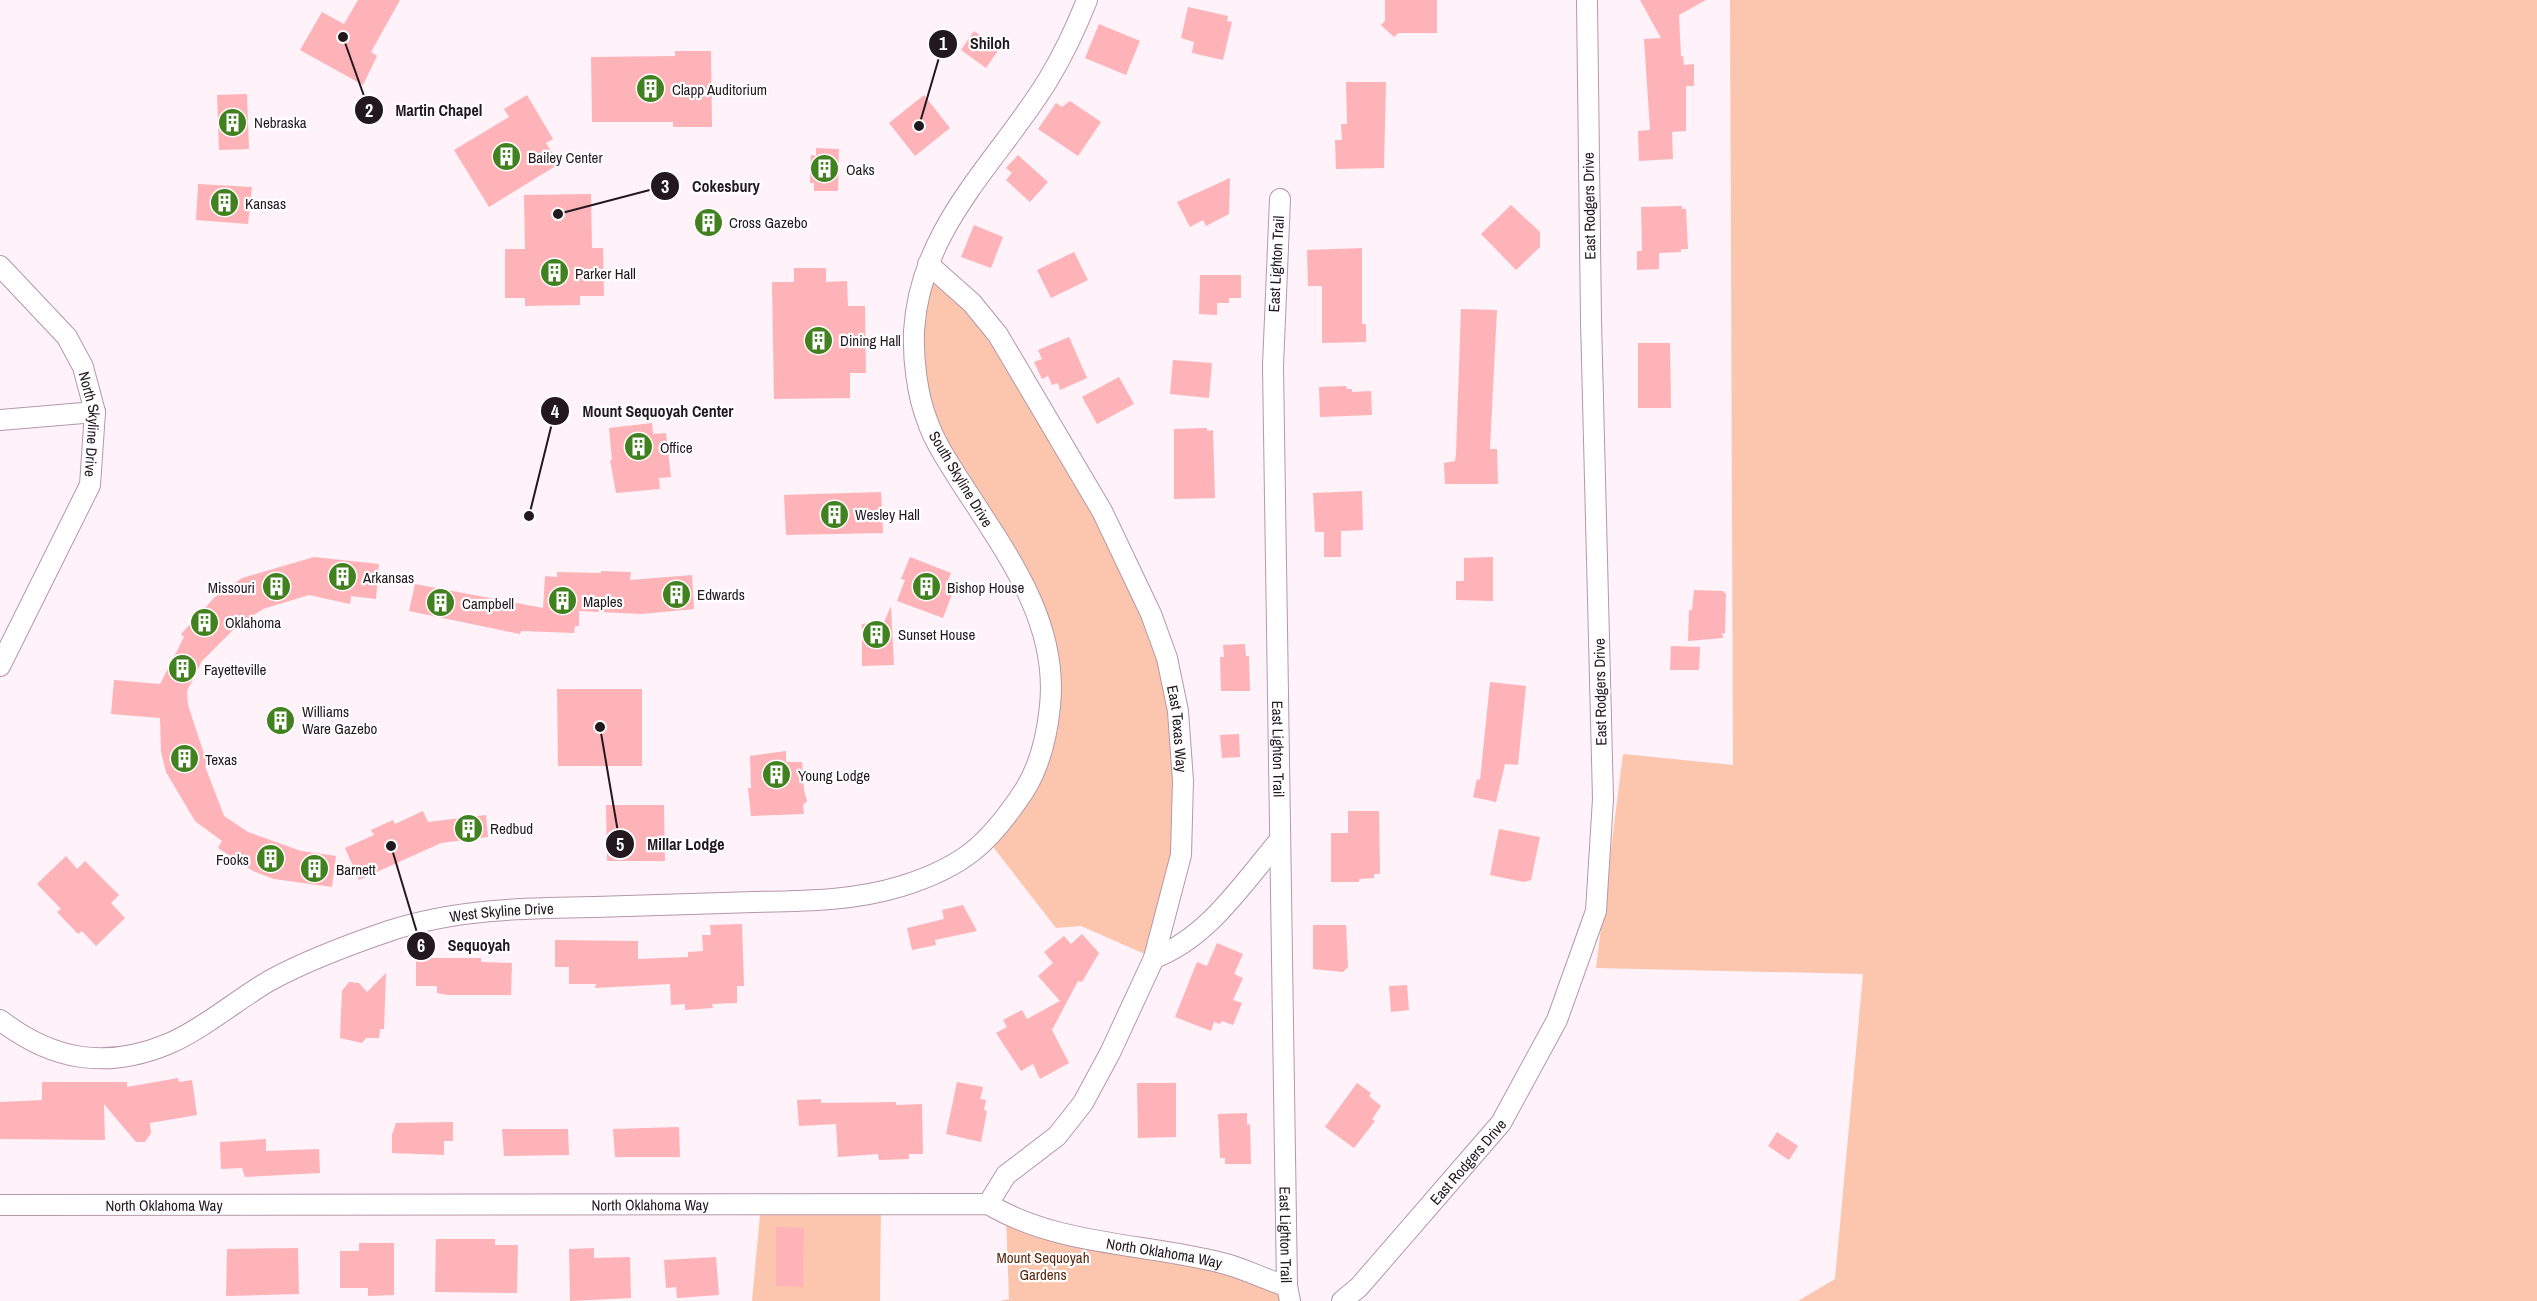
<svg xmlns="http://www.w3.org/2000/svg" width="2537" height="1301" font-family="'Archivo Narrow',sans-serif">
  <rect width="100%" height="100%" fill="#fff2f9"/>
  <!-- green -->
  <g fill="#fcc6ae">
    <polygon points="1730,0 2537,0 2537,1301 1798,1301 1835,1279 1863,974 1596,968 1623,754 1733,765"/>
    <polygon points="928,264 976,308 1151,614 1183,781 1154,958 1081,926 1056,928 987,839 1030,781 1048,651 947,460 914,358"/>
    <polygon points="761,1204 881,1204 880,1301 752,1301"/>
    <polygon points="1006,1215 1260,1278 1290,1301 1000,1301 1009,1299"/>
  </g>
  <!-- building -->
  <g fill="#feb3b8">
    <polygon points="358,0 400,0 371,52 377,56 363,85 300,50 322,12 344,24"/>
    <polygon points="1385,0 1437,0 1437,33 1398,33 1394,37 1381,25 1385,21"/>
    <polygon points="1640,0 1706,0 1679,15 1681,56 1683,56 1684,65 1694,64 1694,86 1686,86 1686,131 1672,132 1673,159 1639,161 1638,131 1650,130 1644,39 1661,38"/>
    <polygon points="1188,7 1228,16 1227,21 1232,22 1223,60 1192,53 1194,42 1181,38"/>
    <polygon points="1099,24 1140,41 1126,75 1085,58"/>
    <polygon points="974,31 999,49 986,68 961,50"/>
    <polygon points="675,51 711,51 712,127 673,127 673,122 592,122 591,57 675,56"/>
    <polygon points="1346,82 1386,82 1384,168 1336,169 1335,140 1342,140 1341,124 1347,124"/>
    <polygon points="247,94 249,149 219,150 217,95"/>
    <polygon points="527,95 553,139 546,143 559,164 489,207 454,150 509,117 504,109"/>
    <polygon points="924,95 950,128 915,156 889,123"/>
    <polygon points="1070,101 1101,122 1078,156 1038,129 1056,103 1062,107"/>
    <polygon points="816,148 839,149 838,191 814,191 814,183 810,183 811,155 816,156"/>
    <polygon points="1018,155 1048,182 1030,202 1006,180 1012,173 1006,168"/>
    <polygon points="1230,178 1229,214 1206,226 1203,220 1190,227 1177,202"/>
    <polygon points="198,184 252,187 248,224 196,220"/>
    <polygon points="591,194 592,248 603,248 604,296 580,296 580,305 525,306 525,298 505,298 505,249 525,249 524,195"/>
    <polygon points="1511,205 1540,232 1540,247 1516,270 1481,234"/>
    <polygon points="1682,206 1682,209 1686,209 1688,249 1681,249 1681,252 1659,253 1659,269 1637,270 1637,251 1642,251 1641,207"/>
    <polygon points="716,212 718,230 699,233 698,214"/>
    <polygon points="974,225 1003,237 991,268 961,257"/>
    <polygon points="1362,248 1362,324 1366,324 1366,342 1322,343 1322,286 1308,286 1307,250"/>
    <polygon points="1074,252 1088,280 1051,298 1037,270"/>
    <polygon points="794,268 826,268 826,282 847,281 848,306 865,306 866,373 850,373 850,398 774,399 772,282 794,282"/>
    <polygon points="1200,275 1241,275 1241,298 1229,298 1229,303 1217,303 1217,315 1199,314"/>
    <polygon points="1461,309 1497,310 1490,449 1497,449 1498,484 1445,484 1444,463 1455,461 1456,453"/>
    <polygon points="1069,337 1087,378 1060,390 1058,383 1052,385 1048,376 1042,379 1034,362 1042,359 1038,350"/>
    <polygon points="1638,343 1670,343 1671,408 1638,408"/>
    <polygon points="1173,360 1212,363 1209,398 1170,394"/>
    <polygon points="1119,377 1134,404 1097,424 1082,397"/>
    <polygon points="1346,386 1347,389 1352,389 1352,392 1371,391 1372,415 1320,417 1319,387"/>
    <polygon points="652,423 653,434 666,433 671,477 659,478 660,489 616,493 610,460 612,460 609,428"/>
    <polygon points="1207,428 1207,431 1213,430 1215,498 1174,499 1174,429"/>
    <polygon points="1362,491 1363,530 1341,531 1341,557 1324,557 1324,532 1315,532 1313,493"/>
    <polygon points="881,492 883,533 786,535 784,495"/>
    <polygon points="314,557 379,564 376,599 351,596 350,604 309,595 263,609 236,627 202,661 187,691 188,705 208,766 205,766 224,816 248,832 301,851 336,856 332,887 274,879 253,871 218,848 222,841 195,821 166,772 161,752 160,718 111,714 114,680 160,684 184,637 181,634 214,598 242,578"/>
    <polygon points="910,557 951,573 946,585 954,589 943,618 897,601 905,580 901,579"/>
    <polygon points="1493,557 1493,601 1456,600 1456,581 1464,581 1464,558"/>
    <polygon points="601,571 631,572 630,580 692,575 694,609 641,614 579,611 579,626 575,626 574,633 521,631 520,634 409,611 415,584 543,608 545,576 557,577 557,572 601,573"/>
    <polygon points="1694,590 1723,591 1726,594 1725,634 1722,633 1723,638 1688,641 1689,610 1692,610"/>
    <polygon points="891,606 894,665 862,666 862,624 884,622"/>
    <polygon points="1245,644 1246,656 1249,656 1250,691 1221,691 1220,657 1224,657 1223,645"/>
    <polygon points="1671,646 1700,647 1699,670 1670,670"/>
    <polygon points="1490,682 1526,686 1518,765 1505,764 1496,802 1473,797 1477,779 1480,780"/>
    <polygon points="557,689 642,689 642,766 558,766"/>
    <polygon points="1239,734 1240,757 1222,758 1220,735"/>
    <polygon points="786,751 786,762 802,762 804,790 807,801 803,805 804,814 751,816 748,788 751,788 750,756"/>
    <polygon points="606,805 664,805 665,861 607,861"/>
    <polygon points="423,811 428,822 486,815 488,837 441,843 359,880 345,848 374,835 371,830 393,820 395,824"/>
    <polygon points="1348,811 1379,811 1380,874 1374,874 1374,878 1359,879 1359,882 1331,882 1331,833 1348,833"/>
    <polygon points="1499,829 1540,837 1531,880 1524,882 1490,875"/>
    <polygon points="66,856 77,869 85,861 119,895 111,903 125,918 96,946 82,931 78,934 57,912 61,909 37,884"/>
    <polygon points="963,905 977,931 935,940 936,945 912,950 907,928 944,919 942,910"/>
    <polygon points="742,924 744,986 737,986 737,1003 712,1004 713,1008 685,1010 685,1004 671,1005 670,984 595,988 596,984 569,984 569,967 555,967 555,940 638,941 638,959 688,957 688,952 703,951 702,935 711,935 710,925"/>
    <polygon points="1313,925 1346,925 1348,967 1343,972 1313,969"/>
    <polygon points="1082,934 1099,953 1082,982 1078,981 1052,1030 1069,1063 1040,1079 1033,1064 1021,1071 996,1033 1007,1027 1003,1020 1022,1010 1027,1019 1060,1001 1038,976 1053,963 1044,952 1064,936 1071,944"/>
    <polygon points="1217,943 1243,954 1234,974 1243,978 1233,1000 1242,1003 1233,1025 1222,1021 1220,1024 1214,1022 1211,1031 1175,1017 1197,962 1207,966"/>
    <polygon points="416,958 481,958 481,962 512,963 511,995 448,995 437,993 437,986 416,986"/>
    <polygon points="386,973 384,1029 380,1029 379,1038 366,1038 362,1043 340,1038 342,991 349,982 359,983 367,992"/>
    <polygon points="1407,985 1409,1010 1391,1012 1389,986"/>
    <polygon points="178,1078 179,1082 192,1080 197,1115 150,1123 151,1133 145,1142 136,1142 104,1104 105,1140 0,1139 0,1102 42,1100 42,1082 127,1082 127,1087"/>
    <polygon points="957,1082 983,1087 980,1099 986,1100 984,1110 987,1111 981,1142 946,1134"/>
    <polygon points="1137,1083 1176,1083 1176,1137 1138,1138"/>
    <polygon points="1357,1083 1371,1093 1369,1096 1381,1106 1372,1119 1375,1121 1354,1148 1325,1127"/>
    <polygon points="821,1099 821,1103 896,1102 896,1105 922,1104 923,1154 909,1154 909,1159 879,1160 878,1154 838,1157 836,1124 799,1126 797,1100"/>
    <polygon points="1247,1113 1247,1125 1250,1124 1251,1164 1225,1164 1225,1158 1220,1158 1218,1114"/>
    <polygon points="453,1122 453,1141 444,1141 444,1155 392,1153 392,1135 396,1123"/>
    <polygon points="679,1127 680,1157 615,1157 613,1129"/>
    <polygon points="502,1129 568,1129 569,1155 504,1156"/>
    <polygon points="1777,1132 1798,1146 1789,1160 1768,1146"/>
    <polygon points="266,1139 266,1151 319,1149 320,1173 245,1177 242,1168 221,1169 220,1142"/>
    <polygon points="776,1227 804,1228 803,1287 776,1286"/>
    <polygon points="436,1239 495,1239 495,1245 518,1245 517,1293 435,1292"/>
    <polygon points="359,1243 394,1243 394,1295 368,1296 368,1288 340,1288 340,1251 359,1251"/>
    <polygon points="298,1248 299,1294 226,1296 227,1249"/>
    <polygon points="594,1248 594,1258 630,1257 631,1298 570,1301 569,1249"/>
    <polygon points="716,1257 719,1295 677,1298 676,1287 666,1288 664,1260"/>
  </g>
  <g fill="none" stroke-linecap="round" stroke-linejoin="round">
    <defs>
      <g id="minor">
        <path id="s1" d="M1280,199L1273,366L1287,1286L1290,1301"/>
        <path id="s2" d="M928,264L972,303L998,335L1102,511L1151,614L1167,658L1178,711L1183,781L1181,855L1154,958L1110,1053L1083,1103L1057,1136L1006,1175L988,1204"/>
        <path id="s3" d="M0,266L67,337L83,367L95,412L90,485L0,666"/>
        <polyline points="0,420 95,412"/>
        <path d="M1154,958C1208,938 1243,883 1279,841"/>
        <path id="s4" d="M0,1020C52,1060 105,1070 168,1044C201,1030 237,1000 269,981C307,960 348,945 389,931C456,909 525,908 595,907C648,905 701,904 754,902C805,901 853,901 902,886C963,867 989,844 1024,791C1040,766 1047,736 1050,706C1059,620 1004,550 960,481C948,462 934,441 927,420C917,394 913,359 914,331C920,227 997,163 1048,80C1063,55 1076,28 1087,0"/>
        <path id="s5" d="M0,1205L988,1204C1058,1246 1145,1243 1222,1263C1244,1268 1265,1280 1287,1286"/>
        <path id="s6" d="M1342,1301L1359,1287L1501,1123L1557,1020L1596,911L1603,799L1591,320L1587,0"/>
      </g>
    </defs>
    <!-- minor casing -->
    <use href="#minor" stroke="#b598a8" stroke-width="22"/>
    <!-- minor -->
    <use href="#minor" stroke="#fff" stroke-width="20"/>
  </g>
  <!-- icons -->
  <defs>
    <symbol id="building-disc" viewBox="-11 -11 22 22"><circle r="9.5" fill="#428120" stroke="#fff"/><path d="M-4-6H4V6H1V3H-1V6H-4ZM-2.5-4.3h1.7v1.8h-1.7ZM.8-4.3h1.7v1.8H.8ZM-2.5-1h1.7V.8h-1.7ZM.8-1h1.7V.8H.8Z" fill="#fff"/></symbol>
  </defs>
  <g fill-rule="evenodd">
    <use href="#building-disc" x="634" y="72" width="33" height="33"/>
    <use href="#building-disc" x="216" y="106" width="33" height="33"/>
    <use href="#building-disc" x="490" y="140" width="33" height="33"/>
    <use href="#building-disc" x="808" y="152" width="33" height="33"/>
    <use href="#building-disc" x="208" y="186" width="33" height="33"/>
    <use href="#building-disc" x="692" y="206" width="33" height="33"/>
    <use href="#building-disc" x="538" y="256" width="33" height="33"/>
    <use href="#building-disc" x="802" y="324" width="33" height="33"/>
    <use href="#building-disc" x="622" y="430" width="33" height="33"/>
    <use href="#building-disc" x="818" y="498" width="33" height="33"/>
    <use href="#building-disc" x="326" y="560" width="33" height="33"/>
    <use href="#building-disc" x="260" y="570" width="33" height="33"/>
    <use href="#building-disc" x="910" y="570" width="33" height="33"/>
    <use href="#building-disc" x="660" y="578" width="33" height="33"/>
    <use href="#building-disc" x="546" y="584" width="33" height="33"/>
    <use href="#building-disc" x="424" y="586" width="33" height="33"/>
    <use href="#building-disc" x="188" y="606" width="33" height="33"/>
    <use href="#building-disc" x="860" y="618" width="33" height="33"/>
    <use href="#building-disc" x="166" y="652" width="33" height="33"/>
    <use href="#building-disc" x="264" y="704" width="33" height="33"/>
    <use href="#building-disc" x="168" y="742" width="33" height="33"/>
    <use href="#building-disc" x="760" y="758" width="33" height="33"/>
    <use href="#building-disc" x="452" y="812" width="33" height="33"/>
    <use href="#building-disc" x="254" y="842" width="33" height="33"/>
    <use href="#building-disc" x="298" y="852" width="33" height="33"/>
  </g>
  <g text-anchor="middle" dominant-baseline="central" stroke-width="4.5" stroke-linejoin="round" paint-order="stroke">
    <!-- poi labels -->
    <g font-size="15" fill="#22181e" stroke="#fff" text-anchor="start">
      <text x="672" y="89">Clapp Auditorium</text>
      <text x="254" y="122">Nebraska</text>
      <text x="528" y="157">Bailey Center</text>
      <text x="846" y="169">Oaks</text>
      <text x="245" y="203">Kansas</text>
      <text x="729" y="222">Cross Gazebo</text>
      <text x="575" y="273">Parker Hall</text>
      <text x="840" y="340">Dining Hall</text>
      <text x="660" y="447">Office</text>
      <text x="855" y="514">Wesley Hall</text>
      <text x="363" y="577">Arkansas</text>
      <text x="255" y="587" text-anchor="end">Missouri</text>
      <text x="947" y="587">Bishop House</text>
      <text x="697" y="594">Edwards</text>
      <text x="583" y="601">Maples</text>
      <text x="462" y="603">Campbell</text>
      <text x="225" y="622">Oklahoma</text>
      <text x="898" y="634">Sunset House</text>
      <text x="204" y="669">Fayetteville</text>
      <text x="302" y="711">Williams<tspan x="302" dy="17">Ware Gazebo</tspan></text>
      <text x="205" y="759">Texas</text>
      <text x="798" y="775">Young Lodge</text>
      <text x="490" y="828">Redbud</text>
      <text x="249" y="859" text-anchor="end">Fooks</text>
      <text x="336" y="869">Barnett</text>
    </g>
    <!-- street labels -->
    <g font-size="15" fill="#22181e" stroke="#fff">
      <text transform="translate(1589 206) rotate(-91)">East Rodgers Drive</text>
      <text transform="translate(1276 264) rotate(-87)">East Lighton Trail</text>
      <text stroke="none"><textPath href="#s3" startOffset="190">North Skyline Drive</textPath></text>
      <text transform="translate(961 479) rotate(59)">South Skyline Drive</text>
      <text transform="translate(1600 692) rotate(-91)">East Rodgers Drive</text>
      <text stroke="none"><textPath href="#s2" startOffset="537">East Texas Way</textPath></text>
      <text stroke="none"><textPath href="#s1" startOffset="550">East Lighton Trail</textPath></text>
      <text stroke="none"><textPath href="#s4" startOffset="543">West Skyline Drive</textPath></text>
      <text stroke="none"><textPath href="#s6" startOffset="188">East Rodgers Drive</textPath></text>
      <text stroke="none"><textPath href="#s5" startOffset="650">North Oklahoma Way</textPath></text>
      <text stroke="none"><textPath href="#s5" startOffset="164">North Oklahoma Way</textPath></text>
      <text stroke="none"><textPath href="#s1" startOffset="1036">East Lighton Trail</textPath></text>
      <text stroke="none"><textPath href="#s5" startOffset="1172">North Oklahoma Way</textPath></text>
    </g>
    <!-- park labels -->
    <g font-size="15" fill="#5b280d" stroke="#fff">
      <text x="1043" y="1257">Mount Sequoyah<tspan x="1043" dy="17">Gardens</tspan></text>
    </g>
  </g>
  <!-- callouts -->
  <path fill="none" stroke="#22181e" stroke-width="2" d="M919 126L943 44M343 37L369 110M558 214L665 186M529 516L555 411M600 727L620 844M391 846L421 946"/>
  <g fill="#22181e" stroke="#fff" stroke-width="2">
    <circle cx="919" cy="126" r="6"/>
    <circle cx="343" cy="37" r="6"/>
    <circle cx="558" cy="214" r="6"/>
    <circle cx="529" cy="516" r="6"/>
    <circle cx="600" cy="727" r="6"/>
    <circle cx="391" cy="846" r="6"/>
    <circle cx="943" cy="44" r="15"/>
    <circle cx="369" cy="110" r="15"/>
    <circle cx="665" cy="186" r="15"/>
    <circle cx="555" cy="411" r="15"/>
    <circle cx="620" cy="844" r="15"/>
    <circle cx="421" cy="946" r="15"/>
  </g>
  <g font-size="18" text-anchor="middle" font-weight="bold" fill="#fff">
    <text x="943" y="50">1</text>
    <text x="369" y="117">2</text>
    <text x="665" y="193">3</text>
    <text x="555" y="418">4</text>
    <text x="620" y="851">5</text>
    <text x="421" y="952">6</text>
  </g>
  <g font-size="16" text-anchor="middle" font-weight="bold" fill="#22181e" stroke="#fff" stroke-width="4.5" stroke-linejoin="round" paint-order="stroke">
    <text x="990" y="49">Shiloh</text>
    <text x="439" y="116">Martin Chapel</text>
    <text x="726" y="192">Cokesbury</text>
    <text x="658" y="417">Mount Sequoyah Center</text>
    <text x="686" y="850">Millar Lodge</text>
    <text x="479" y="951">Sequoyah</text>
  </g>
</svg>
